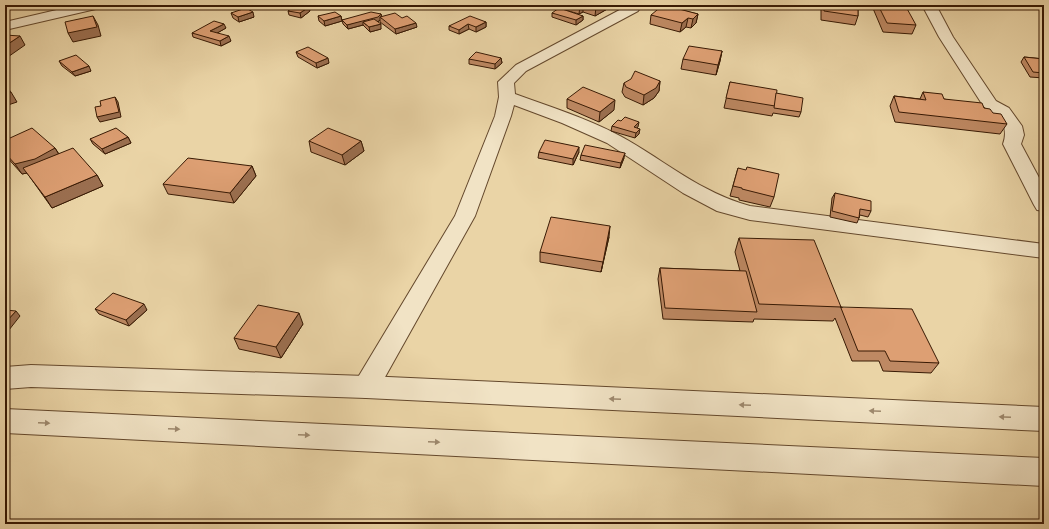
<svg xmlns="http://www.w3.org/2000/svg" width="1049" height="529" font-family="'IM FELL French Canon',serif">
  <rect width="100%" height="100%" fill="#ead4a6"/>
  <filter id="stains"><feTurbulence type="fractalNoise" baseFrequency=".005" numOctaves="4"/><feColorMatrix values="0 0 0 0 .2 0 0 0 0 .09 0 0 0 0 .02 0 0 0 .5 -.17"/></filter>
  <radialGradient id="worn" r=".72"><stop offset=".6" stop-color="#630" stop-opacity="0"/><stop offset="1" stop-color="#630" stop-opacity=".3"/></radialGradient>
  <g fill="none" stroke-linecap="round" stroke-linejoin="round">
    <defs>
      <g id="minor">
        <polygon points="78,5 102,5 100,8 5,30 5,22"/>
        <path d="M629,5H638L640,8L638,11L526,71L514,83L515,94C550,107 587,118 620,136C664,160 701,193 750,206L1044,244V258L750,220L717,211L683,193L607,143L562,123L514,105L511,116L475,216L375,395L366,398L357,395L353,387L357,379L455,216L495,116L499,97L498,82L516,65Z"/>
        <path d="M922,5H936L953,37L996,101L1009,108L1022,126L1024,135L1021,144L1044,187V211L1037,210L1034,205L1003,144C1007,133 1005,122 995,114C990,111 985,109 982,104L939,37Z"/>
      </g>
      <g id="tertiary">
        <polygon points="31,365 366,376 1044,407 1044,431 366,398 31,387 5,389 5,367"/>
        <polygon points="5,409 1044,458 1044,486 5,433"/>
      </g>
    </defs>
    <!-- minor casing -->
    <use href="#minor" stroke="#64482c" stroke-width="2"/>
    <!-- tertiary casing -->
    <use href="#tertiary" stroke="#64482c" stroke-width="2"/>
    <!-- minor -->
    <use href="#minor" fill="#f1e3c5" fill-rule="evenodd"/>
    <!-- tertiary -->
    <use href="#tertiary" fill="#f1e3c5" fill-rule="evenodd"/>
  </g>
  <!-- wall -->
  <g fill="#be8963" stroke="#381a04">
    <polygon points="348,5 360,5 357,7"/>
    <polygon points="562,5 609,5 609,8 595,16 583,12 579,14 562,9"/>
    <polygon points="822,5 858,5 858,16 855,25 821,20 821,9"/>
    <polygon points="872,5 878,5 916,25 912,34 883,32 872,6"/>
    <polygon points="681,7 681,10 698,14 696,23 691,28 686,27 680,32 650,24 651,15"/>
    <polygon points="288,11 310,11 301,18 289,15"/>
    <polygon points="231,13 254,17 239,22 233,18"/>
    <polygon points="552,13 583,16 583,20 576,25 552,17"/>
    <polygon points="381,14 382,17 417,27 396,34 380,22 380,20 378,22 381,29 370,32 363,25 348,29 343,24 342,20"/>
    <polygon points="318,16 341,16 342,21 325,26 319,21"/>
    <polygon points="486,22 486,27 476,32 469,29 459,34 449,30 449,26"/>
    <polygon points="226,28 217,33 231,41 221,46 193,37 192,33"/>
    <polygon points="722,51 720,61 716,75 681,69 683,59"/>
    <polygon points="296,52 329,63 317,68 298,57"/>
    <polygon points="1024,57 1044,59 1044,78 1030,77 1021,62"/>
    <polygon points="501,58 502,63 495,69 469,64 469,59"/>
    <polygon points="59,61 91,71 75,76 62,66"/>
    <polygon points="660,81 659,91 654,98 643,105 625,97 622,92 624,83"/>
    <polygon points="730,82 776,93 801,112 799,117 773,113 772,116 724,108"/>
    <polygon points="923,92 944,99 984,108 1007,124 1000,134 895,122 890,106 894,96 920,99"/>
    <polygon points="567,99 614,110 599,122 567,108"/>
    <polygon points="612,126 638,127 637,128 639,134 635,138 611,131"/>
    <polygon points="128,137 131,143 105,154 93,144 90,139"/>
    <polygon points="5,139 55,148 59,154 97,175 103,186 52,208 27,173 22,174 5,155"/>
    <polygon points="309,141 361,141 364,151 345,165 311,152"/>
    <polygon points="539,152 579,152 573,165 538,158"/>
    <polygon points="581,155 624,158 620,168 580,160"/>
    <polygon points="252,166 256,176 234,203 168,194 163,184"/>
    <polygon points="738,168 774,197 770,207 739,200 739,198 730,196"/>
    <polygon points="835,193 871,211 868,217 860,215 859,218 857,223 830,217 832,198"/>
    <polygon points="609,237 601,272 540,262 540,252"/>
    <polygon points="739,238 841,307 939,363 931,373 883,371 879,361 852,361 835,318 833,321 754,319 753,322 663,319 658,279 660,268 740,271 735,252"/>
    <polygon points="95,309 147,310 129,326 99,314"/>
    <polygon points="303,324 281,358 239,349 234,338"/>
    <polygon points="1037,520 1044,524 1031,524"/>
  </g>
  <!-- shaded-wall -->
  <g fill="#9b6f50" stroke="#381a04">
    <polygon points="581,5 583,5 583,12 579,14 580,6"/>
    <polygon points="600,5 609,5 609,8 595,16 596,7"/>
    <polygon points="309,7 310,11 301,18 300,13"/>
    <polygon points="253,12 254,17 239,22 238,17"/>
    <polygon points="381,14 382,19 380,17 380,20 379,21 366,25 363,22 363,25 348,29 347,25"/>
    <polygon points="698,14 696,23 691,28 693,19"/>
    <polygon points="93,16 98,25 101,36 73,42 68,33"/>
    <polygon points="341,16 342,21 325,26 324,21"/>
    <polygon points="583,16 583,20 576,25 576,20"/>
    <polygon points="688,18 686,27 680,32 682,23"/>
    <polygon points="486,22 486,27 476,32 476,27"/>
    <polygon points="416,23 417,27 396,34 395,29"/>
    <polygon points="224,24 226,28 212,36 210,31"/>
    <polygon points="381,24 381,29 370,32 369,27"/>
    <polygon points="468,24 469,29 459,34 459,30"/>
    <polygon points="20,36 25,45 5,59 5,46"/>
    <polygon points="229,36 231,41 221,46 220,41"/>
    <polygon points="722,51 720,61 716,75 718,65"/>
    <polygon points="328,58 329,63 317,68 316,63"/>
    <polygon points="501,58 502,63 495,69 495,64"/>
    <polygon points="89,66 91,71 75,76 72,72"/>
    <polygon points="660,81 659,91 654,98 643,105 644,95"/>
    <polygon points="11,92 17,102 5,106 5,94"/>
    <polygon points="115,97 118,102 121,117 100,122 97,117"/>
    <polygon points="615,100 614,110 599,122 600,112"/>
    <polygon points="639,122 638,127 633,132 634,127"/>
    <polygon points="640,129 639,134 635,138 636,133"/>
    <polygon points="128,137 131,143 105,154 102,149"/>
    <polygon points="361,141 364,151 345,165 342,155"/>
    <polygon points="579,147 579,152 573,165 573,159"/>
    <polygon points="55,148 61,158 27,173 22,174 15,164"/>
    <polygon points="625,153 624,158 620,168 621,163"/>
    <polygon points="252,166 256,176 234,203 230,193"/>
    <polygon points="97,175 103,186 52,208 45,197"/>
    <polygon points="610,226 609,237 601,272 603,262"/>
    <polygon points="144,304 147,310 129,326 126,320"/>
    <polygon points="16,311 20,316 5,335 5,323"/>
    <polygon points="299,313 303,324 281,358 276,347"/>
  </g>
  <!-- building -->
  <g fill="#dd9f73" stroke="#381a04">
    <polygon points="296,5 299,5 309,7 300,13 288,11"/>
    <polygon points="588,5 600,5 596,7"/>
    <polygon points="663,5 671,5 681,7 679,9 698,14 693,19 688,18 682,23 651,15"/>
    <polygon points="824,5 858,5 858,16 824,11"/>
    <polygon points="878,5 905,5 916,25 887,23"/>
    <polygon points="246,8 253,12 238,17 231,13"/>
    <polygon points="559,8 583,16 576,20 552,13"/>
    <polygon points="335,12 341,16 324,21 318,16"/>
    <polygon points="371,12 381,14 378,17 347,25 342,20"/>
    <polygon points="395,13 402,18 407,16 416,23 395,29 380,17"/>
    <polygon points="93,16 97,27 68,33 65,22"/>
    <polygon points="470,16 486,22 476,27 468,24 459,30 449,26"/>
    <polygon points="374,19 381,24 369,27 363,22"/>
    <polygon points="214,21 224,24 210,31 229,36 220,41 192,33"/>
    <polygon points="5,35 20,36 5,46"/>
    <polygon points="689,46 722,51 718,65 683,59"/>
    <polygon points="308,47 328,58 316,63 296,52"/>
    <polygon points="476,52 501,58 495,64 469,59"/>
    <polygon points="76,55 89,66 72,72 59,61"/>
    <polygon points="1024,57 1044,59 1044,73 1033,72"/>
    <polygon points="635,71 660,81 656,88 644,95 626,87 624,83 631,79"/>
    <polygon points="730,82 777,90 775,106 726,98"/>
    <polygon points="5,85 11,92 5,94"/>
    <polygon points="583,87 615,100 600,112 567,99"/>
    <polygon points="923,92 942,94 944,99 982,103 984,108 990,109 993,113 1001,114 1007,124 899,112 894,96 926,100"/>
    <polygon points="776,93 803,98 801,112 774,108"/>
    <polygon points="115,97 119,112 97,117 95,107 101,106 100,101"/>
    <polygon points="625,117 639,122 634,127 640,129 636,133 612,126 618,120 621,121"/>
    <polygon points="32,128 55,148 35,159 15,164 5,153 5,139 10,138"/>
    <polygon points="116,128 128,137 102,149 90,139"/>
    <polygon points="328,128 361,141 342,155 309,141"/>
    <polygon points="545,140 579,147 573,159 539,152"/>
    <polygon points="585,145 625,153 621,163 581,155"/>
    <polygon points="73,148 97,175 45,197 23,168"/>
    <polygon points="188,158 252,166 230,193 163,184"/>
    <polygon points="747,167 779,174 774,197 742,189 742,188 733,186 738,168 746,170"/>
    <polygon points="835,193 871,201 871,211 860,209 859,218 832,211"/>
    <polygon points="551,217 610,226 603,262 540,252"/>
    <polygon points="739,238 814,240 841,307 759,304"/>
    <polygon points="660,268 746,271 757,312 665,308"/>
    <polygon points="113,293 144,304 126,320 95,309"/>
    <polygon points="258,305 299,313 276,347 234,338"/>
    <polygon points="840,307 912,309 939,363 890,361 885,351 858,351 841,308 841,307"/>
    <polygon points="5,310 16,311 5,323"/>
    <polygon points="1037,520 1044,521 1044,524 1038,524"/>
  </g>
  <!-- one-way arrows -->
  <defs><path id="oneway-solid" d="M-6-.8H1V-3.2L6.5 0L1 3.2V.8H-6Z"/></defs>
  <g fill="#9e896e">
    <use href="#oneway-solid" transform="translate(615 399) rotate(-177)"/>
    <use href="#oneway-solid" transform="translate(745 405) rotate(-177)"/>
    <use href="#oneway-solid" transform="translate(875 411) rotate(-177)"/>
    <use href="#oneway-solid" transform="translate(1005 417) rotate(-177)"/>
    <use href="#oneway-solid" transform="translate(44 423) rotate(3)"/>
    <use href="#oneway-solid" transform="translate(174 429) rotate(3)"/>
    <use href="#oneway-solid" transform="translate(304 435) rotate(3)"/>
    <use href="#oneway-solid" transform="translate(434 442) rotate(3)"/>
  </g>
  <!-- margin -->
  <rect width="1049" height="529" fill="none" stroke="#ead4a6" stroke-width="20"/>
  <rect x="6" y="6" width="1037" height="517" fill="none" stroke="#381a04" stroke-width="2"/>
  <rect x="10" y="10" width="1029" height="509" fill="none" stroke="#381a04"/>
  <rect width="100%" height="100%" filter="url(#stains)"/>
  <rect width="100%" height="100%" fill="url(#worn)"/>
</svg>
